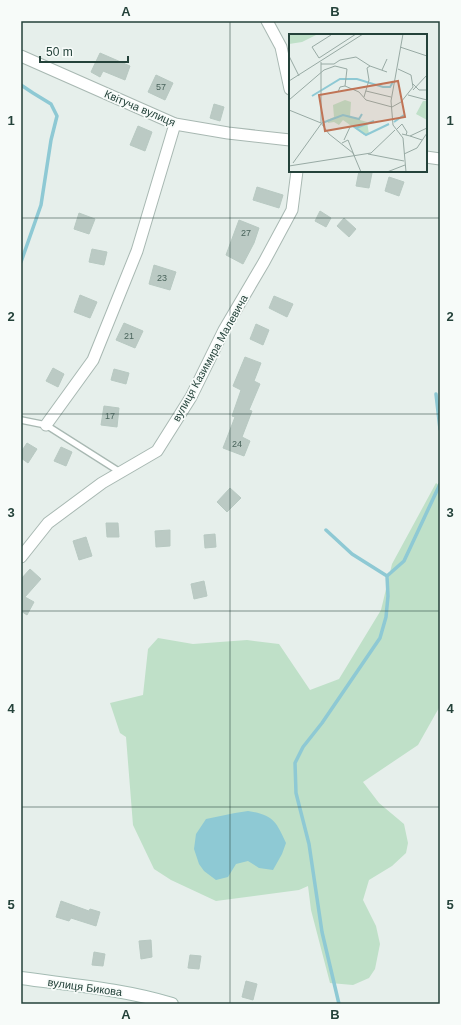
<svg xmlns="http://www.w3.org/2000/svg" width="461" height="1025" font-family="Helvetica,sans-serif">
  <rect width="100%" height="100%" fill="#e6efeb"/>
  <!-- green -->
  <polygon fill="#bfe0c8" points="436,483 440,486 440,706 418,745 363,782 379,803 404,824 408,843 406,853 392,866 369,880 363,900 376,926 380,944 375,969 369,978 353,985 330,983 311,910 308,886 299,890 216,901 171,880 154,869 133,825 126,737 120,733 110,703 143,695 148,649 158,638 193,644 247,640 279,644 310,690 339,679 381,610 392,564"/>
  <!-- water -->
  <path fill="#8ec9d4" d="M248,811C273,815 276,821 286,843L282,854L273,870L259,868L248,861L236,864L228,877L216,880L204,871L199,864L194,849L196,834L206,819L235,813Z"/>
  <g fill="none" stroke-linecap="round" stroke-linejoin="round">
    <!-- stream -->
    <g stroke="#8ec9d4" stroke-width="3.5">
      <polyline points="21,85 33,93 51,104 57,116 51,140 41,205 21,262"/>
      <polyline points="436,394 440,429"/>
      <polyline points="326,530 352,554 387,576 388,596 386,617 380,638 322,723 303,747 295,763 296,793 309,844 322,932 339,1004"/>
      <polyline points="387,576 404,561 440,484"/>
    </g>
  </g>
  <!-- building -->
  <g fill="#bbcac4" stroke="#b8c9c2">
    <polygon points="100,53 130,66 125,80 103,71 100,77 91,72"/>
    <polygon points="156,75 173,83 165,100 148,92"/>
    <polygon points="214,104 224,107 220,121 210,118"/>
    <polygon points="138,126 152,132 145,151 130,145"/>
    <polygon points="359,171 372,173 369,188 356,186"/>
    <polygon points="389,177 404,182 399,196 385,191"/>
    <polygon points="257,187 283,195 279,208 253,200"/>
    <polygon points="320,211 331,218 326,227 315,221"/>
    <polygon points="79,213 95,219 89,234 74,229"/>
    <polygon points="344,218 356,229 349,237 337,226"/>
    <polygon points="239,220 259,228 254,243 243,264 226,255"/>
    <polygon points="92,249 107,252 104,265 89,262"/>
    <polygon points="154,265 176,272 170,290 149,284"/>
    <polygon points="80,295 97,302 90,318 74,312"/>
    <polygon points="274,296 293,304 287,317 269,308"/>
    <polygon points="124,323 143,331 135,348 116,340"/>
    <polygon points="256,324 269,330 263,345 250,339"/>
    <polygon points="245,357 261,363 254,381 260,384 249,410 252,411 242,437 250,441 244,456 223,448 235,417 232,416 241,390 233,386"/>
    <polygon points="53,368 64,374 58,387 46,381"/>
    <polygon points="114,369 129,373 126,384 111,380"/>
    <polygon points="104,406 119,408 117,427 101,425"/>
    <polygon points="27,443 37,449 28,463 21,458 21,452"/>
    <polygon points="61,447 72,452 66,466 54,461"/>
    <polygon points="230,488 241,498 227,512 217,502"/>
    <polygon points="106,523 118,523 119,537 107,537"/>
    <polygon points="170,530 170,546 156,547 155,531"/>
    <polygon points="215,534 216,547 205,548 204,535"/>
    <polygon points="86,537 92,556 79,560 73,541"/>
    <polygon points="30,569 41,579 25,597 34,602 27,615 21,611 21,579"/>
    <polygon points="204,581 207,596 194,599 191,584"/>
    <polygon points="61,901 89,911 90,909 100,912 96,926 71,918 69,921 56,917"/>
    <polygon points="151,940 152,957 141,959 139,941"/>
    <polygon points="94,952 105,954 103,966 92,965"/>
    <polygon points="190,955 201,956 199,969 188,968"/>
    <polygon points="246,981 257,984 253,1000 242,997"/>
  </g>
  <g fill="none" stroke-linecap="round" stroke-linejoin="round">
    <defs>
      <polyline id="lane" points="21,420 46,425 120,472"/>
      <g id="street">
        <polyline points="267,21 281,47 290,89"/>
        <polyline points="21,56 175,124 228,133 290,140"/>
        <polyline points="426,157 440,159"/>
        <polyline points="46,425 93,360 137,251 175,124"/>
        <polyline points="21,557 48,523 102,483 157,451 191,397 224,330 264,262 292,210 297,171"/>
      </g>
      <path id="secondary" d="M21,978C71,985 123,989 172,1004"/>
    </defs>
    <!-- lane casing -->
    <use href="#lane" stroke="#a8b8b2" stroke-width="8"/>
    <!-- street casing -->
    <use href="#street" stroke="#a8b8b2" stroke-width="13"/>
    <!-- secondary casing -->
    <use href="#secondary" stroke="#a4bbb3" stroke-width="14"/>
    <!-- lane -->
    <use href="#lane" stroke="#fff" stroke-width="5.5"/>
    <!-- street -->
    <use href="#street" stroke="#fff" stroke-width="11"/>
    <!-- secondary -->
    <use href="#secondary" stroke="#fff" stroke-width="12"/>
  </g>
  <!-- grid -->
  <path fill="none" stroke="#24423a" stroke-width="1" stroke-opacity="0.55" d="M230,21V1004M21,218H440M21,414H440M21,611H440M21,807H440"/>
  <g text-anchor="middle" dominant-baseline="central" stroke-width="3.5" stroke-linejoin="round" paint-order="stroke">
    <!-- number labels -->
    <g font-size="9" fill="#4a645c">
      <text x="161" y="87">57</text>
      <text x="246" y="233">27</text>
      <text x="162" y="278">23</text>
      <text x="129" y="336">21</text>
      <text x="110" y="416">17</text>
      <text x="237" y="444">24</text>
    </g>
    <!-- street labels -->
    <g font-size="11" fill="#24423a" stroke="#f7fbf9">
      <text transform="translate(140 108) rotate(23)">Квітуча вулиця</text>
      <text transform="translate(210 358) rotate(-61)">вулиця Казимира Малевича</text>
      <text transform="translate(85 987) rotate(8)">вулиця Бикова</text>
    </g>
  </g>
  <!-- overview -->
  <g transform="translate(289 34)">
    <rect width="138" height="138" fill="#e6efeb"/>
    <path d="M0,0H29L13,8L0,10ZM56,66L62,68L61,83L78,88L80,100L75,101L54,86L50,91L45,88L39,89L38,86L45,83L44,71ZM134,67H138V86L127,80Z" fill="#bfe0c8"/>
    <path fill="none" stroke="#8ec9d4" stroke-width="2" d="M23,62L51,45H68L94,53H101L104,48M105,88L115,81M33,89L54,81L70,85L73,80M64,92L77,101L100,90M67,94L85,87"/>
    <path fill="none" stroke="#98aaa4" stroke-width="1" d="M114,0L102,67L104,91L114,104L117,138M42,1L23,13L30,24L67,0M111,13L138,22M0,22L10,42M32,28V89L40,100L64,119L72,138M32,30H45L51,26L67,23L81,32L98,38M93,36L98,25M0,47L74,0M123,49L130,56H138M124,56L138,41M77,57L102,63M49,58L51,53L56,52L70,58L77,66L103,73L112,68L124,53L122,41L109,35M119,61L138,66M75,63L80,46L78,34L81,32M0,66L35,36L46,32L58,35L56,52M0,76L32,89M107,96L113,90L118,98L117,101M113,100L121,102L138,94M121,102L133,106M55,106L61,93M53,109L59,106L65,121M79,120L115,127M115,120L128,114L138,99M4,129L32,90M0,132L82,119L106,96M98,138L116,131"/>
    <path fill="#c07456" fill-opacity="0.15" stroke="#c07456" stroke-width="2" d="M109,47L116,83L36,97L30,61Z"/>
    <rect width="138" height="138" fill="none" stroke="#24423a" stroke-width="2"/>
  </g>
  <!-- border -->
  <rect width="461" height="1025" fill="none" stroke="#f7fbf9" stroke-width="44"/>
  <!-- scale -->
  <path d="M40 56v6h88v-6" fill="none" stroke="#24423a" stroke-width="2"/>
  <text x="46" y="56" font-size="12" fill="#24423a" stroke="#f7fbf9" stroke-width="3" paint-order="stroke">50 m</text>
  <rect x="22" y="22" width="417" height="981" fill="none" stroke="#24423a" stroke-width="1.5"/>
  <g font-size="13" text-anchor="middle" font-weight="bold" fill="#24423a">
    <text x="126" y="16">A</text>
    <text x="335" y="16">B</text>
    <text x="11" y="125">1</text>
    <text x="450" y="125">1</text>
    <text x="11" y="321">2</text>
    <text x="450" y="321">2</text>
    <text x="11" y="517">3</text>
    <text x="450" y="517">3</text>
    <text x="11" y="713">4</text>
    <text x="450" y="713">4</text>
    <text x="11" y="909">5</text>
    <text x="450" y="909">5</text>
    <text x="126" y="1019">A</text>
    <text x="335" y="1019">B</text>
  </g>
</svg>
